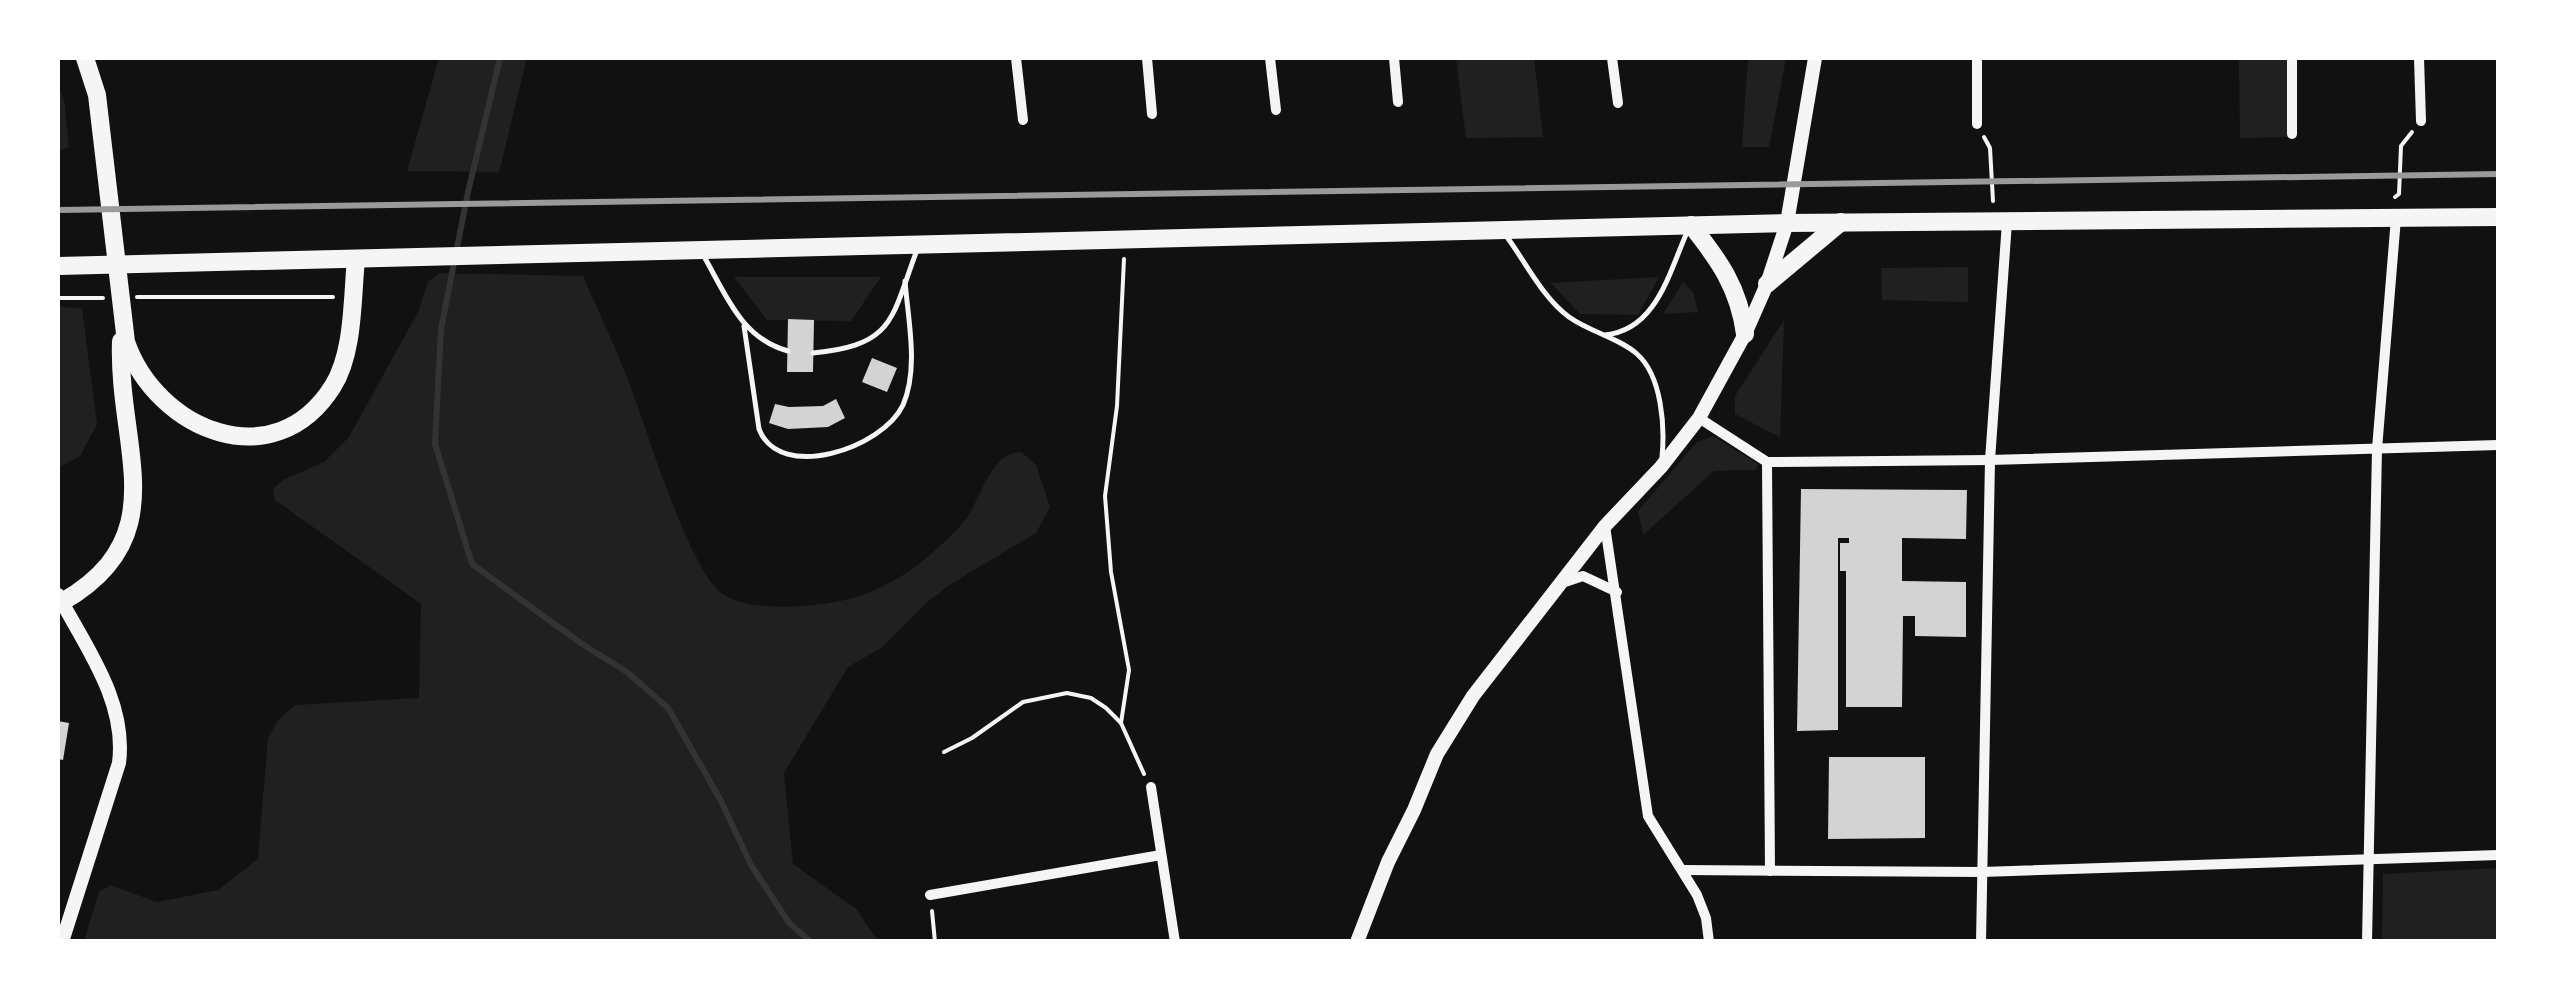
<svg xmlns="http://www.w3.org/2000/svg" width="2556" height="999" font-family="'Work Sans',sans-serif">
  <rect width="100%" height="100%" fill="#111"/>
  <!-- green -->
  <g fill="#202020">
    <polygon points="439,58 527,58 499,172 407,171"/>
    <polygon points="1456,58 1534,58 1543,137 1466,138"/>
    <polygon points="1748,58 1786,58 1769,147 1742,147"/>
    <polygon points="2239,58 2287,58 2288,137 2240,138"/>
    <polygon points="58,85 64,100 69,147 58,150"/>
    <polygon points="1968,267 1968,302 1882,300 1881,268"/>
    <path d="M439,273L583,276C599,313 617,350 631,388C647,430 690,573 723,594C746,609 787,608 813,605C876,600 919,570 962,524C981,503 988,453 1021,452L1036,465L1050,507L1036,533L951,584L926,603L881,648L848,667L784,773L793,864L856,909L878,941H84L99,892L110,885L157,902L218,890L258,859L268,738L278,720L295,705L419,698L421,604L275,500L273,489L283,480L324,462L349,437L418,312L428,282Z"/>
    <polygon points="734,277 881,277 851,321 767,320"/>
    <polygon points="1659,277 1638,315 1580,314 1551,283"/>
    <polygon points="1683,282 1693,292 1698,312 1663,314"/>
    <polygon points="58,307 82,308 97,424 80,456 58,468"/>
    <polygon points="1784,320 1780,437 1735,414 1735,396"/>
    <polygon points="1713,436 1758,464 1756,470 1714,471 1643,535 1638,511 1696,443"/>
    <polygon points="2498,868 2498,941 2382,941 2383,874"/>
  </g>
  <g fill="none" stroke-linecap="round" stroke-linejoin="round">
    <!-- stream -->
    <polyline stroke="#333" stroke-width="6" points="500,58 468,192 441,329 435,444 472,564 582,644 627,672 668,708 721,801 751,865 789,923 811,942"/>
  </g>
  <!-- building -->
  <g fill="#d3d3d3">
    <polygon points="788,319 814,320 813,372 787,372"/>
    <polygon points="872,358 897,368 887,392 862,382"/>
    <polygon points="836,399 845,418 828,427 788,429 769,423 775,404 789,407 823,406"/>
    <polygon points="1801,489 1967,490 1966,539 1902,538 1902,581 1966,582 1966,637 1915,636 1915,616 1903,616 1902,707 1846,707 1846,571 1840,571 1840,543 1849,543 1849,538 1838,538 1838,730 1797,731"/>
    <polygon points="58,721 69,723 63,760 58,759"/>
    <polygon points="1829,757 1925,757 1925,838 1828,839"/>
  </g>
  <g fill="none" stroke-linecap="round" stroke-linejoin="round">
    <!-- path -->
    <g stroke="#f5f5f5" stroke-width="4">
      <polyline points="1984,137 1990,148 1993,201"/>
      <polyline points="2395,197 2399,194 2401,146 2412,132"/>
      <polyline points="137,297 333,297"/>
      <polyline points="58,298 103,298"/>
      <polyline points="1121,723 1129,670 1111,572 1105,496 1117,406 1124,259"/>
      <polyline points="944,752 972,738 1023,702 1067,693 1091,698 1106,708 1121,723 1144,774"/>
      <polyline points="932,911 935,942"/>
    </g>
    <!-- service -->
    <g stroke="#f5f5f5" stroke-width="5">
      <path d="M1507,237C1526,263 1543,298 1569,317C1590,332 1619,338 1637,354C1662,376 1665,427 1662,457"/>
      <path d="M702,253C725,292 740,338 788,351"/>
      <path d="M744,326L759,429C780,483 883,448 903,405C919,368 908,320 905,281"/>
      <path d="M1605,335C1657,330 1669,272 1688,230"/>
      <path d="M813,353C895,345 891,319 917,250"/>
    </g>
    <!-- minor -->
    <g stroke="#f5f5f5" stroke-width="10">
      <polyline points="1016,58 1023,120"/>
      <polyline points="1147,58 1152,114"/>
      <polyline points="1270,58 1276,110"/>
      <polyline points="1394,58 1398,102"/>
      <polyline points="1612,58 1618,103"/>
      <polyline points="1977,58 1977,124"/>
      <polyline points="2292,58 2292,134"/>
      <polyline points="2419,58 2421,121"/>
      <polyline points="1699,418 1767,462 1990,460 2498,445"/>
      <polyline points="1767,462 1770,871"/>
      <polyline points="1605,526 1648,816 1697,895 1706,918 1709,942"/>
      <polyline points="1562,583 1583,576 1617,592"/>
      <polyline points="1151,787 1175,942"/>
      <polyline points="1683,870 1982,872 2498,855"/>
      <polyline points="930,895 1161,855"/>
      <polyline points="1981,942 1990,460 2007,222"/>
      <polyline points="2367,942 2377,449 2396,218"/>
    </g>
    <!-- tertiary -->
    <g stroke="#f5f5f5" stroke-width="14">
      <path d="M58,595C86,647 127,702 119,763L62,942"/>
      <polyline points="1357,942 1388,862 1414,810 1437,754 1473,696 1605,526 1661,467 1699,418 1745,334 1767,284 1787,223 1815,58"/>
    </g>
    <!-- primary -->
    <g stroke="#f5f5f5" stroke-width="18">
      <path d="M85,58L97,95L126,342C157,431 275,479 333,386C354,352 352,299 356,259"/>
      <path d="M1691,225C1719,260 1739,288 1745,334"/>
      <polyline points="58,266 1787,223 2498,217"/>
      <polyline points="1767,284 1841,222"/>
      <path d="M62,602C177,536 117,449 121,341"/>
    </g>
    <!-- rail -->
    <polyline stroke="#9a9a9a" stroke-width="6" points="58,210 2498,174"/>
  </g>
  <!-- border -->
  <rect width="2556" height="999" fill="none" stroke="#ffffff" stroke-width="120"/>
</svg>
